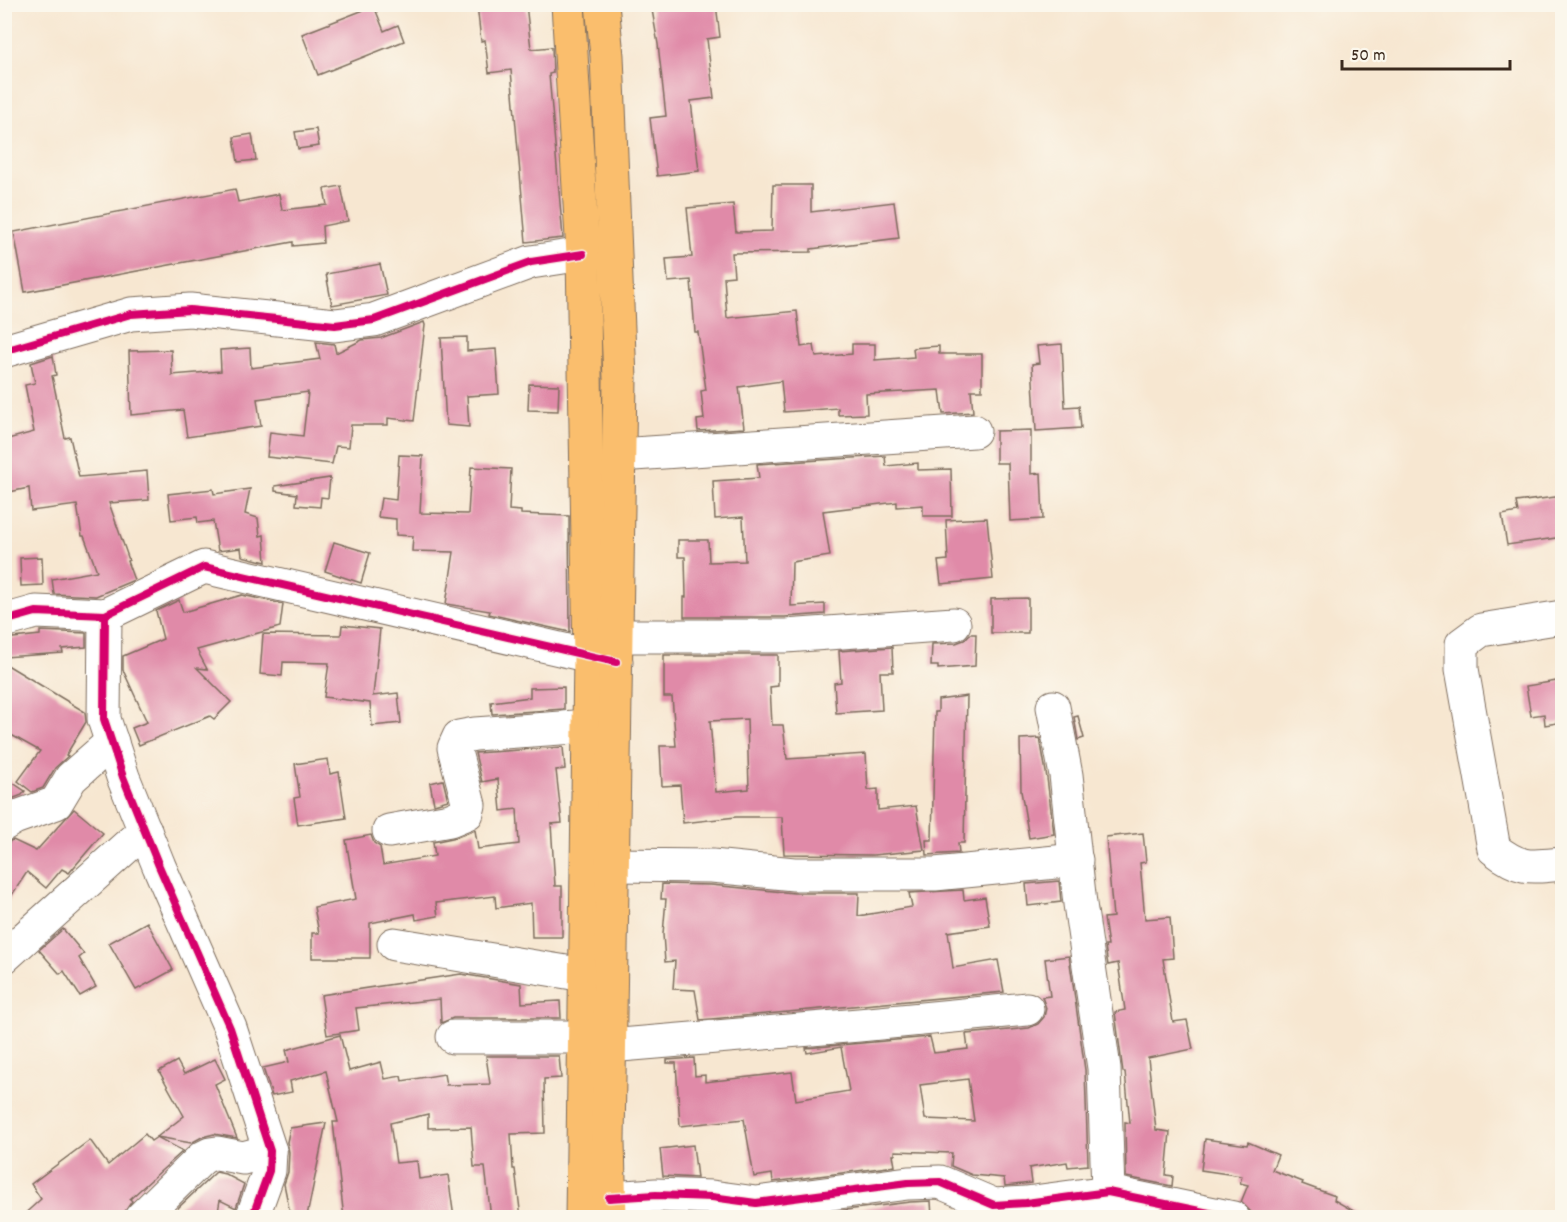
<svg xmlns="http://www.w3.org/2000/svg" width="1567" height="1222" font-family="Dekko,sans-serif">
  <rect width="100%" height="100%" fill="#fbf7ec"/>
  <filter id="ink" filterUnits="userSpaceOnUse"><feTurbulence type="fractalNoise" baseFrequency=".0167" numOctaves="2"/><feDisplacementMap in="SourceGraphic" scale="12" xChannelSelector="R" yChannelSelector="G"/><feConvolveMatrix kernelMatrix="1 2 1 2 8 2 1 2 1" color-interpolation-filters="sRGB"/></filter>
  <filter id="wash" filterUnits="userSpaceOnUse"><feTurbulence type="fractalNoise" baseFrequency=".008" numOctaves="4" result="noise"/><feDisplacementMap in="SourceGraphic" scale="24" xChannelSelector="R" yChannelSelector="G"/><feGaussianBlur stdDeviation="1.35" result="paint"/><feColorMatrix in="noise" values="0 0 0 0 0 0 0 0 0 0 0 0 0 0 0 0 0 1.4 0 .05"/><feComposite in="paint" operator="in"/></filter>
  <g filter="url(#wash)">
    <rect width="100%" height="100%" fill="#f7e7d1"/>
    <g id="blocks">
      <!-- building -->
      <g fill="#e08aa8" fill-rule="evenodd">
        <polygon points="477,4 526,4 531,49 552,47 553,73 549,74 563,238 526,242 511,70 489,73 485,40 481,41"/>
        <polygon points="651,4 716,4 720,37 707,39 714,98 691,101 699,171 657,176 650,118 666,116 658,44"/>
        <polygon points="374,6 384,31 398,25 404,41 318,75 302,34"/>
        <polygon points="316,129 319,146 298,149 295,132"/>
        <polygon points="252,134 256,160 238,162 234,137"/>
        <polygon points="773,185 811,185 811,212 894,202 899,238 811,249 811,252 732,253 734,276 724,277 727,318 797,311 801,347 814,345 816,357 852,354 852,344 875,344 875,360 914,357 913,348 939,346 939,354 982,354 982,390 971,390 973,412 943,414 940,390 866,394 867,414 838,415 838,408 784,412 781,381 739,387 744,428 698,431 697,420 704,419 701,391 706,390 698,332 695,332 691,280 668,282 666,259 692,257 687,208 733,204 736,232 772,231"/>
        <polygon points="341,186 348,221 322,226 323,243 293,246 293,242 260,248 25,292 14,232 235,189 238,202 279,194 282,210 327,205 324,189"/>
        <polygon points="380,264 387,295 332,305 326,274"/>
        <polygon points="424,322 425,325 414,421 388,418 388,425 351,425 349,447 336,446 332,464 267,457 270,432 303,436 308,392 257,399 261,426 187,437 183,410 131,415 129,351 171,350 172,375 221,371 220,350 250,348 251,368 320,359 316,342 334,344 336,353 362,340 381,338"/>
        <polygon points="467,337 467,351 496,349 499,394 467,396 469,427 446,425 441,338"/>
        <polygon points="1062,344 1065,407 1079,406 1081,428 1036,431 1032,364 1039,363 1037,346"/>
        <polygon points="53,356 56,375 52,376 65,438 70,437 79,477 147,471 149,500 109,503 129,560 127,561 134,580 96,596 54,594 52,579 97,571 84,536 82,536 77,505 31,511 29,488 4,493 4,440 34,432 25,385 35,383 31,363"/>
        <polygon points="529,384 559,385 558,411 528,410"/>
        <polygon points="1031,430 1031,474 1041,473 1043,519 1010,521 1008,463 996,463 996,431"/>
        <polygon points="399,455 423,456 420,513 468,514 471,467 511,469 509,510 521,511 521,514 569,516 570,632 489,614 490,611 446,604 454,552 412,551 413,536 396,535 396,519 378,517 381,498 396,500"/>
        <polygon points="885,456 886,466 918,463 918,470 951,469 952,516 923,516 923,505 897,507 897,502 823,511 830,556 792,562 791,606 825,604 825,614 785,617 684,617 684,597 686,597 685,557 678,557 678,540 708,540 709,562 745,561 743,517 715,519 713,481 759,478 757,464"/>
        <polygon points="330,478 328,498 321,497 320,507 296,505 297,494 275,491 275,486"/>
        <polygon points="213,489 214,494 250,489 245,514 258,518 260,536 264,535 266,562 242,556 241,548 218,551 213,521 198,523 197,517 171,520 168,494"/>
        <polygon points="1563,496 1563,537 1507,545 1502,515 1518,512 1516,502"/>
        <polygon points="987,518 993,579 941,584 938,561 948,560 946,520"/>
        <polygon points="334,542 370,553 361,583 325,571"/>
        <polygon points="42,557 43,585 21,586 20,558"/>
        <polygon points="242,595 283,604 280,627 197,650 207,669 197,668 231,702 214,719 210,716 139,745 132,728 147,722 123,670 123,656 163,639 156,611 179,600 183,612"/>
        <polygon points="1028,598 1028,633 991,633 991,599"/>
        <polygon points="342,625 380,629 373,696 398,693 401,723 372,726 370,703 324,697 329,663 283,662 282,676 260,674 263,634 341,635"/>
        <polygon points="40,631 86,633 86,647 62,649 63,653 4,657 4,639 40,635"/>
        <polygon points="970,634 976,634 975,666 938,669 938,666 931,666 932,644 956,643 964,640"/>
        <polygon points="892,647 893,672 880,672 882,710 836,713 834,683 841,682 839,651"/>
        <path d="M664,655H778V686L770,687L772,725H783L787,759L866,754L868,790L878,789V810L916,806L924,850L873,855L784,854L782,817H736L683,823L680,785L662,786L660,746H676L672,697H664ZM747,719L749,789L716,792L710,721Z"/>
        <polygon points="4,663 85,712 86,722 66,755 68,756 55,768 43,788 32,792 18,781 40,751 4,731"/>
        <polygon points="1563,680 1563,722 1545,725 1544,714 1531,716 1526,686"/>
        <polygon points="564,687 564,709 492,714 491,702 530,697 530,688"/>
        <polygon points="967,696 964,843 958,843 959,853 927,855 926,840 932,840 935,712 938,712 938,700"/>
        <polygon points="1078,716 1084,738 1078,740 1074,717"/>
        <polygon points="1040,738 1047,778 1054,834 1029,838 1021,791 1020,739"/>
        <polygon points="563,747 565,769 556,770 562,823 551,824 555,886 562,886 562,937 532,937 531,903 496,908 495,896 436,903 438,916 416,920 415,914 370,923 370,958 312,958 312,933 319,933 314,907 356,899 346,840 371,835 374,843 380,847 383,865 435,856 433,842 457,837 475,830 478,849 519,844 517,809 501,811 498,779 482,782 475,753"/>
        <polygon points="328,759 330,774 339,772 346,818 298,825 294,798 300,797 295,764"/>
        <polygon points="4,777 25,791 22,795 4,802"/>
        <polygon points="443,780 448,800 434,804 430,783"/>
        <polygon points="74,809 103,833 69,873 62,869 46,888 27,872 4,907 4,853 10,841 13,840 36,851"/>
        <polygon points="1143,833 1146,862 1140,863 1145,919 1170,917 1173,958 1163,959 1173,1022 1187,1020 1193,1049 1148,1058 1156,1130 1170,1132 1166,1175 1173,1176 1172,1186 1126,1177 1125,1122 1130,1123 1125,1072 1123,1072 1115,1012 1125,1010 1118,963 1108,965 1105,946 1108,946 1104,918 1113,917 1106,837"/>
        <polygon points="1059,881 1061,902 1028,906 1026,884"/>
        <polygon points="662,884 711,885 794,893 859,893 858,916 912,907 909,893 963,890 964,900 985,897 990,926 948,932 953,968 998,960 1004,992 700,1020 695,990 673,989 675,961 665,962 663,934 666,899 661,899"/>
        <polygon points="147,922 173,970 136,990 109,943"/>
        <polygon points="63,929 84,954 79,958 96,987 80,996 64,971 60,974 39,950"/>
        <path d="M1069,956L1085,1070L1088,1165L1068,1167L1067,1162L1029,1168L1031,1183L1005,1186L1004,1178L972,1175L951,1166L952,1153L895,1151V1155H893L895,1166L773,1182L772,1174L754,1177L744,1119L680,1126L676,1063H667V1060L694,1058L695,1076L705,1075V1082L792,1072L796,1100L849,1091L841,1047L807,1053L806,1048L930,1037L934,1053L968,1049L966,1034L1029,1028L1038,1024L1044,1017L1046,1008L1042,997L1050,996L1045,959ZM968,1079L974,1121L925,1119L920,1085Z"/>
        <polygon points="461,974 521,984 522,1003 560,1001 561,1018 453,1018 441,1023 440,999 356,1008 359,1030 327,1035 321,995"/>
        <polygon points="340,1035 349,1071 381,1062 385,1079 401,1076 402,1081 444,1074 446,1085 490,1084 486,1056 559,1056 561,1078 544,1079 545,1133 511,1134 513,1169 515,1169 521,1218 491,1218 485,1167 474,1167 471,1127 428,1128 428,1114 390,1123 396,1163 417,1161 419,1179 448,1175 454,1218 426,1218 426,1214 395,1218 344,1218 333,1122 338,1122 326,1071 290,1081 292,1092 272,1096 263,1068 289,1062 286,1050"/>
        <polygon points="215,1059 225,1079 215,1084 237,1138 214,1134 202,1137 191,1143 157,1137 184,1116 159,1071 177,1061 184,1074"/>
        <polygon points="326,1123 307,1216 290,1213 284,1184 288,1172 289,1152 287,1142 290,1128"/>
        <polygon points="145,1134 151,1141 157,1137 183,1151 130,1199 132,1201 121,1218 20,1218 41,1199 31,1184 90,1140 108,1165"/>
        <polygon points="1205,1139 1247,1145 1248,1142 1278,1155 1272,1170 1303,1182 1302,1184 1335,1196 1334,1200 1366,1218 1251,1218 1251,1212 1241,1202 1248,1185 1240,1183 1242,1176 1201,1170"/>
        <polygon points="693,1145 697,1178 663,1176 660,1149"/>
        <polygon points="216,1172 225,1174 244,1184 236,1208 220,1200 217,1218 176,1218 178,1208"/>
        <polygon points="931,1201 932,1218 814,1218 814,1214 910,1202"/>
        <polygon points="656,1214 702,1215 702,1218 633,1218 633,1215"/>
      </g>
    </g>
  </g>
  <g filter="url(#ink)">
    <use href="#blocks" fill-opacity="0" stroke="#7d6c5d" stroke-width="1.5"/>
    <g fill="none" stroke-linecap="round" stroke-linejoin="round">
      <defs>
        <g id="minor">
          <polyline points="4,351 131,314 190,310 335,325 374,320 531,262 583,254"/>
          <polyline points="619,455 974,431"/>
          <polyline points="105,615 104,719 123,777 159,866 230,1028 270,1151 269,1171 252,1218"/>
          <path d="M1562,617L1481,630L1462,644V669L1494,849C1521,870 1530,867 1562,864"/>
          <polyline points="4,621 36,612 105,615 204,567 616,662"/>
          <polyline points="616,636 786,636 954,624"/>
          <polyline points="1053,707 1066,775 1080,904 1104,1068 1108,1192 1104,1218"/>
          <polyline points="4,824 14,818 56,803 71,778 112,742"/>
          <polyline points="389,831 450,820 467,813 469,805 454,748 459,737 475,734 589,726"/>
          <polyline points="612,865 712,866 794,874 935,874 1076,860"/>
          <polyline points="394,944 585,975"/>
          <polyline points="4,957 145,830"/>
          <polyline points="453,1037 584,1037"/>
          <polyline points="609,1046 859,1025 1027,1009"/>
          <polyline points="609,1198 656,1195 712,1197 756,1203 908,1183 940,1182 994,1205 1026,1203 1108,1192 1233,1218"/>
          <polyline points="141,1218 202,1158 210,1154 217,1153 243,1158 270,1151"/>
        </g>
        <g id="major">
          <polyline points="568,4 583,254 590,657 582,1218"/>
          <polyline points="602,4 607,56 620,379 608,1142 610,1218"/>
        </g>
      </defs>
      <!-- minor casing -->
      <use href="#minor" stroke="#7d6c5d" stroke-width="35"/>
      <!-- major casing -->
      <use href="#major" stroke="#7d6c5d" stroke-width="35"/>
      <!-- minor -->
      <use href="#minor" stroke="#fff" stroke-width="33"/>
      <!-- major -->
      <use href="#major" stroke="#fabe6d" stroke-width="33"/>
      <defs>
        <g id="cycleway">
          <polyline points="4,351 131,314 190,310 335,325 374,320 531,262 583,254"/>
          <polyline points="105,615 104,719 123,777 159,866 230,1028 270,1151 269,1171 252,1218"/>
          <polyline points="4,621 36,612 105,615 204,567 616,662"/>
          <polyline points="609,1198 656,1195 712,1197 756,1203 908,1183 940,1182 994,1205 1026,1203 1108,1192 1233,1218"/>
        </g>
      </defs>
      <!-- cycleway casing -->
      <use href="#cycleway" stroke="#fbf7ec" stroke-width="11"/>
      <!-- cycleway -->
      <use href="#cycleway" stroke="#d6006c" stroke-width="8"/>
    </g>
  </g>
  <!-- margin -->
  <rect width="1567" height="1222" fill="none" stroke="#fbf7ec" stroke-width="24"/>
  <!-- scale -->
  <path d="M1342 60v9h168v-9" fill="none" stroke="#3b2a1e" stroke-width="3"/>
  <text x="1351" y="60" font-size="18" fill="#3b2a1e" stroke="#fbf7ec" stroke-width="4.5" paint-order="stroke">50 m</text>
</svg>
